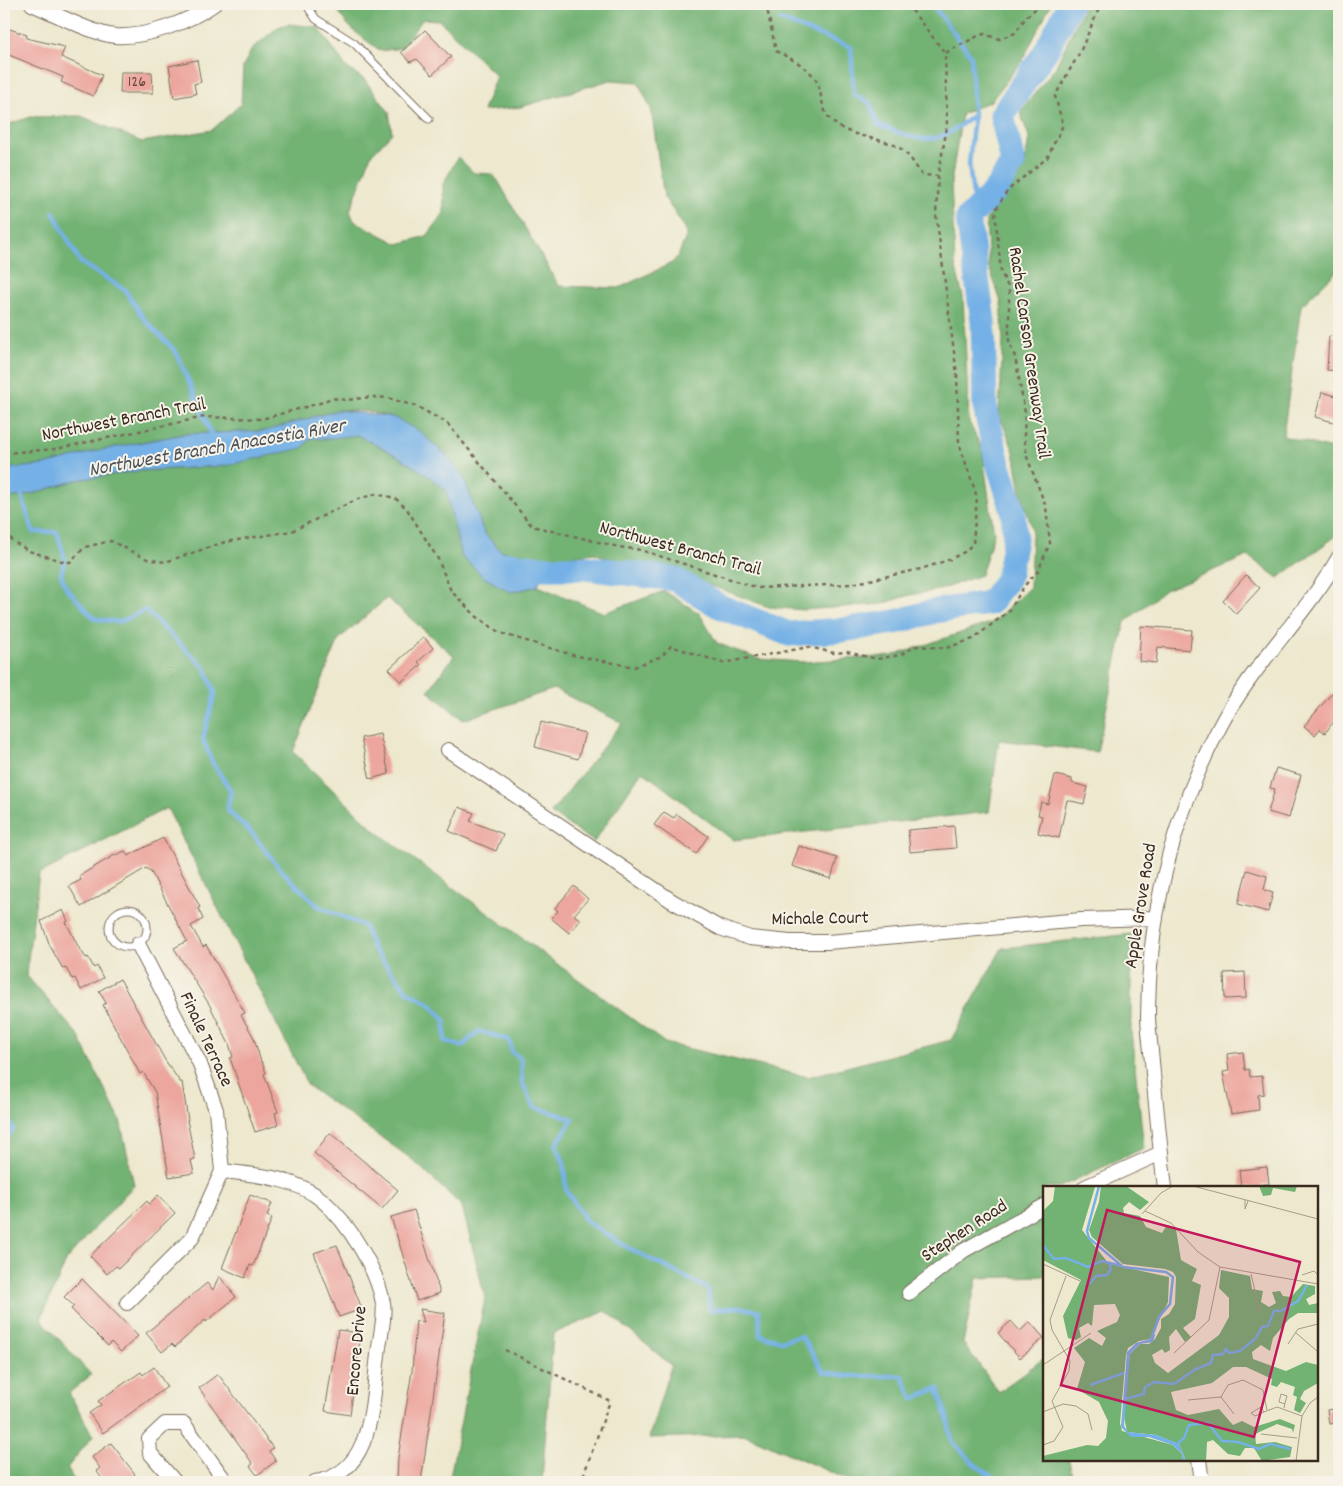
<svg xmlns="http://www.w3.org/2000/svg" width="1343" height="1486" font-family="Dekko,sans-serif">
  <rect width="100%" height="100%" fill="#f7f3e8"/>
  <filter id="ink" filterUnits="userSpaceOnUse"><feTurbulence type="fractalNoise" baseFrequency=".02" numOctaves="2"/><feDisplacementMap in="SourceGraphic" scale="10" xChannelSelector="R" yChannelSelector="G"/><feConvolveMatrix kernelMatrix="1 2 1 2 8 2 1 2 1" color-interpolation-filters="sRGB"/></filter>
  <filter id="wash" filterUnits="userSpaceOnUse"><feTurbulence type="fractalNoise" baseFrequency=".0096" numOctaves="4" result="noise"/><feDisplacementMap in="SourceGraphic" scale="20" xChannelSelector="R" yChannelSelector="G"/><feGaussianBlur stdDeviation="1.12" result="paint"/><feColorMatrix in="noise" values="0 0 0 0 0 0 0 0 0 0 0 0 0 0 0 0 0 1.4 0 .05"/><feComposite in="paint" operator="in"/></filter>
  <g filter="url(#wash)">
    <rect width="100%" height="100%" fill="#ede8ce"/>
    <!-- forest -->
    <g fill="#72b273" stroke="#566e48">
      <path d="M335,4H1051L1022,61L991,101L962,114L951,182L955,264L963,297L969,422L982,449L994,533L981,575L939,590L910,595L882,604L803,610L769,607L696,580L617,563L595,553L547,559L501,551L484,533L463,477L393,417L365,411L338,410L265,431L184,434L101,450L44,465L4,469V128L12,123L31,117L81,116L142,142L212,130L241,104L243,66L252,49L278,27L288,24L318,27L347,68L364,79L389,112L392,133L371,155L350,211L354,221L398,244L427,236L444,213L443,184L458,157L474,173L492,174L498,181L559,286L619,288L672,263L678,256L686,237L685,228L664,197L651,109L638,82L610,80L521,107L483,111L496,76L439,20L423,19L401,48L381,51C363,38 343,26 335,4Z"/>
      <path d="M1085,4H1339V269L1301,306L1283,436L1339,451V534L1278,578L1248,556L1165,590L1125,622L1097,752L999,740L989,812L733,840L642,771L594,842L551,813L622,723L554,689L463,720L428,691L454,656L387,598L339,639L293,752L377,832L665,1043L808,1077L951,1040L1002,948L1131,934V1031L1144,1148L1060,1187H1044V1276L977,1278L963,1343L999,1392L1044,1358V1460H1069L1073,1482H853L746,1435L649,1438L671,1365L606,1311L553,1334L542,1482H449L485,1298L462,1206L409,1157L308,1086L167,808L39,874L26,975L78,1035L120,1120L134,1185L67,1259L41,1319L91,1375L69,1393L93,1436L67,1468L75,1482H4V499L35,493L76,480L138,471L224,466L311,438C326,439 342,433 357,435C373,437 435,476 445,489C451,496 458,544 461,556L511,592L538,586L604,613L664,591L699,613L717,643L758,659L802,662L892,656L993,622L1030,587L1032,529L1021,492L1014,452L999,414L1003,340L1001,302L989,267L986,220L1024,169L1029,137L1020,112L1055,68Z"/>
    </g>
    <!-- water -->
    <polygon fill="#74b1e6" stroke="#586e82" points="338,410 393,417 419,431 448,457 463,476 484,533 501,551 547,559 538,586 511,592 485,578 461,556 446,490 426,474 394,454 357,435 325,439 311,438 302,448 224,466 138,471 76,480 35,493 4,499 4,469 44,465 101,450 184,434 265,431"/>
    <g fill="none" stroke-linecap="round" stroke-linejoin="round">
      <!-- stream -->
      <g stroke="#74b1e6" stroke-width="4.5">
        <polyline points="932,4 971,56 974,115 969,164 975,211"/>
        <path d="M780,20L851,47L854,95L870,103L878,125C927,142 931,149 974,115"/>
        <polyline points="53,212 80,262 125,290 144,319 176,352 213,438"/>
        <polyline points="20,490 33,532 57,532 65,559 61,574 66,588 95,619 120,622 145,610 205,668 215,693 203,739 212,762 231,791 227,810 253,834 279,868 318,906 364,926 374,950 407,991 429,1003 445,1020 445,1041 462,1046 479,1031 509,1040 512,1052 521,1059 522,1082 534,1107 573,1119 556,1145 564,1163 566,1190 587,1222 627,1247 708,1289 710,1310 738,1307 759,1311 760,1335 782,1341 801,1336 824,1372 848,1376 902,1376 913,1399 938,1388 947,1417 952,1441 974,1464 1000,1482"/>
        <polyline points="4,1107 13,1129 4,1142"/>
      </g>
      <!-- river -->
      <polyline stroke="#74b1e6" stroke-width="25" points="509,564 541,568 586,568 675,579 719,606 789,634 842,630 895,622 935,611 990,603 1008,578 1015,539 1013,510 997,460 985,406 983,321 968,218 995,191 1013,163 1002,115 1046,51 1070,4"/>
    </g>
    <g id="blocks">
      <!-- building -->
      <g fill="#eca69e">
        <polygon points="4,27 27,35 26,38 65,47 61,57 102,75 93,96 61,82 63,77 4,53"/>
        <polygon points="425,30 451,57 432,75 417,59 410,62 401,52"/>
        <polygon points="197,60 201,82 194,84 196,94 174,98 169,66"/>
        <polygon points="121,72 152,72 153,93 120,93"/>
        <polygon points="1329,336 1339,337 1339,371 1327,370"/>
        <polygon points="1322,392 1339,397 1337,423 1315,417"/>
        <polygon points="1246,575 1260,588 1236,614 1223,601"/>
        <polygon points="1141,626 1192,630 1190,650 1158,647 1156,663 1139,661"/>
        <polygon points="424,637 433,648 418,662 421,665 401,682 389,669"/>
        <polygon points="1332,693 1339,699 1339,715 1325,733 1320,729 1315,735 1304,726"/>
        <polygon points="541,722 585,733 578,759 535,747"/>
        <polygon points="380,734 389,774 370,779 361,738"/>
        <polygon points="1276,768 1301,775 1289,818 1268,812 1275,789 1270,788"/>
        <polygon points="1055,775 1072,779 1072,783 1088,787 1084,804 1067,800 1059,838 1038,833 1042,816 1038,815 1041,802 1048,804"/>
        <polygon points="459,807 474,813 470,821 503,834 496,851 449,831"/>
        <polygon points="664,812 674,818 677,814 708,836 696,854 654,825"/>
        <polygon points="954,826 956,848 910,852 908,830"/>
        <polygon points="163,838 200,907 198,908 203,919 191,926 203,947 206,945 245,1013 241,1015 254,1038 261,1062 262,1062 266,1073 264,1074 278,1112 275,1113 278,1125 255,1132 230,1058 233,1057 229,1044 209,1004 174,948 187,941 151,872 146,868 81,907 69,886 81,880 79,876 113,856 125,851 128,856"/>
        <polygon points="799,846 837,858 831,879 792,866"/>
        <polygon points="1247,870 1267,876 1264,890 1273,893 1268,912 1238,904"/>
        <polygon points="574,886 588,899 574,915 581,920 569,933 551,918 558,911 555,908"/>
        <polygon points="63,910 68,921 66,922 78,946 86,958 88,957 94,968 97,966 103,978 81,990 75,978 72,979 66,968 63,969 50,946 41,921"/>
        <polygon points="1245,972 1246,998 1225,999 1224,973"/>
        <polygon points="120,979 165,1060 180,1082 182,1082 188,1120 187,1120 195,1159 191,1160 194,1173 169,1177 155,1092 143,1072 140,1074 103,1005 106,1003 99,991"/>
        <polygon points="1243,1052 1245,1070 1249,1069 1250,1077 1262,1076 1264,1094 1258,1095 1259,1110 1231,1114 1223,1072 1229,1071 1227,1054"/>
        <polygon points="330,1133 398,1190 382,1209 314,1153"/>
        <polygon points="1267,1167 1269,1184 1262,1184 1262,1187 1241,1187 1239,1170"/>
        <polygon points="158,1195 175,1213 119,1268 116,1266 107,1274 90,1256 147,1201 149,1204"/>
        <polygon points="250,1195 272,1203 267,1216 272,1218 253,1266 250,1265 245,1278 222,1268"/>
        <polygon points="414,1210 440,1293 417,1301 391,1217"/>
        <polygon points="337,1245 362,1309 339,1317 314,1253"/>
        <polygon points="219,1276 236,1297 206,1322 205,1320 175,1347 172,1344 162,1352 146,1333 207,1283 213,1290"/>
        <polygon points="82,1279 138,1336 121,1352 111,1342 108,1346 71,1309 74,1306 64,1297"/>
        <polygon points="420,1309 445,1313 421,1482 397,1482 398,1458 412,1371 416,1321 424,1322"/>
        <polygon points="1011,1321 1020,1331 1030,1322 1044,1338 1020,1358 998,1333"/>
        <polygon points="338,1330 361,1333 350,1415 325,1411"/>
        <polygon points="154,1367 167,1387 103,1433 89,1413 101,1405 98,1401 141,1372 143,1375"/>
        <polygon points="218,1374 273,1448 269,1451 276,1461 257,1475 250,1466 253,1464 199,1388"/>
        <polygon points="1339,1408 1339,1423 1329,1424 1327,1410"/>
        <polygon points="111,1443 135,1474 133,1476 137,1482 105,1482 96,1471 100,1468 92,1457"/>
      </g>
    </g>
  </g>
  <g filter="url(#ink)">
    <use href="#blocks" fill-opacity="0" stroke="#796c5c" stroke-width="1"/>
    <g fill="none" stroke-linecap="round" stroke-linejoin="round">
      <defs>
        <g id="service">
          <polyline points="306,4 316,19 354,43 429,119"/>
          <circle cx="128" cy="928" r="19"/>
        </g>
        <g id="minor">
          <path d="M32,4C54,13 93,34 115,36C146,38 189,22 214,4"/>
          <polyline points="448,750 672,901 720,928 750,938 790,942 828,942 1081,920 1156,918"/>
          <path d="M222,1171C256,1175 294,1177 322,1200C348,1222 377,1269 383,1303C386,1316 379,1341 378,1355C372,1401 374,1474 315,1482"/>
          <polyline points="1085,1187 1161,1153"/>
          <path d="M1165,1187C1160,1150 1157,1112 1153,1074C1152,1056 1149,1037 1148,1018C1148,916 1171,821 1218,730C1250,667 1304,618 1339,557"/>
          <polyline points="909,1293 963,1251 1044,1206"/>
          <polyline points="127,1303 192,1238 222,1171 216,1110 200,1064 138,944"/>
          <polyline points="1199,1460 1202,1482"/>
          <polyline points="175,1482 150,1453 149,1439 165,1424 184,1424 226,1482"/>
        </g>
      </defs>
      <!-- service casing -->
      <use href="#service" stroke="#796c5c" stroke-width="9"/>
      <!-- minor casing -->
      <use href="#minor" stroke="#796c5c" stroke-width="16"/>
      <!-- path -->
      <g stroke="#796c5c" stroke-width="2.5" stroke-dasharray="4 4" stroke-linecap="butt">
        <path d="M766,4L776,51C789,58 808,66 816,80C823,94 820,111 833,122C850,137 875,137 894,145C907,150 914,164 922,175L938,176"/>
        <polyline points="907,4 945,53"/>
        <polyline points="4,453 56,449 204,417 262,419 320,403 331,398 346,400 371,397 387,398 416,406 447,423 532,526 619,547 641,550 758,588 851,584 921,569 951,559 966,551 973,543 977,497 959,443 957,375 936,214 938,176 947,127 945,53 978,36 984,34 999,39 1015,33 1026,17 1041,4"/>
        <polyline points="4,532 14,542 29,551 65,562 70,562 85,547 111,541 147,559 165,562 225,542 292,531 358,499 376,494 395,498 407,509 438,559 451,591 476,616 500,633 573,655 634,667 662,656 671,646 723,663 809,647 834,653 847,652 877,659 900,655 916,646 946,648 973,639 1009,611 1025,585 1038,571 1050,543 1046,507 1027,457 1024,436 1025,413 1015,357 1009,341 1009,289 1001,272 995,211 1008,190 1047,158 1063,125 1055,96 1080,52 1101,4"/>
        <polyline points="505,1350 610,1401 581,1482"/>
      </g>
      <!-- service -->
      <use href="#service" stroke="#fff" stroke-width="7"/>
      <!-- minor -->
      <use href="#minor" stroke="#fff" stroke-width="14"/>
    </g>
  </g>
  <g text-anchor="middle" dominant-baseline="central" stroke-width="4" stroke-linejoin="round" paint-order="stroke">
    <!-- number labels -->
    <g font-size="16" fill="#67493e">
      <text x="137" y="82">126</text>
    </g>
    <!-- street labels -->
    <g font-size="19" fill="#3b2a1e" stroke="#f7f3e8">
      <text transform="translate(1028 353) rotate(82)">Rachel Carson Greenway Trail</text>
      <text transform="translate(124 421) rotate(-11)">Northwest Branch Trail</text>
      <text transform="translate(680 550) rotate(15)">Northwest Branch Trail</text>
      <text transform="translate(1142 906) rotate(-81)">Apple Grove Road</text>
      <text transform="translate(820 920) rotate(-1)">Michale Court</text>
      <text transform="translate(205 1040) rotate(65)">Finale Terrace</text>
      <text transform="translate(965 1232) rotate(-33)">Stephen Road</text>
      <text transform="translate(358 1351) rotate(-85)">Encore Drive</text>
    </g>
    <!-- water labels -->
    <g font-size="20" font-style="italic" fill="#4c525a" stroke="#f7f3e8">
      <text transform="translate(217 449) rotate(-10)">Northwest Branch Anacostia River</text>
    </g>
  </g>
  <!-- overview -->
  <g transform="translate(1043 1186)">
    <rect width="275" height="275" fill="#ede8ce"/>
    <path d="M12,0L52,1L39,44L66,78L126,91L125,116L107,153L96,155L85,162L83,169L77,237L79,245L130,259L139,268L140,275H0V270L44,259L55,260L63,252L65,235L56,216L34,203L42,176L31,162L46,152L59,160L63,152L54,145L74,136L77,129L72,118L51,119L49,140L45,137L36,142L38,151L33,154L25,152L20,130L38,94L0,74V25L10,15ZM58,0H83L106,16L97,24L86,16L80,22L81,27L97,30L103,41L119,47L124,39L133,43L138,74L154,83L149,95L158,99L152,133L140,142L148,151L142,156L133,143L126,151L127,164L122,167L119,163L109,169L112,177L125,187L176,149L186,131V112L176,102L178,84L207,90L209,103L220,105L218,116L226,121L233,117L229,106L237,105L240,110L248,111L260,98L272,100V108L263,113L266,119L275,117V127H255L246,133L230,152L227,165L218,159L209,166L210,173L243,185L263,176L275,179V197L261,205L257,213L263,217L257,227L251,224L254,211L250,209L252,201L238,196L234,201L228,199L229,193L203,181H190L169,197L128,206L133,224L145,229L176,223L190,239L199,235L211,241L237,233L252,239L250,247L249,243L234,238L212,248L213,258L232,256L249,261L247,271L219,275L211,262H202L197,270L185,268L170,254L164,256L163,275H143L136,258L128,255L114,249L84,246L80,225L87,168L97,158H106L112,153L118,142V133L126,128L132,118L133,91L130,86L122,83L80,78L49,51L46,44L56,16ZM216,0H254L252,6L230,2L228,9L220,10Z" fill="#72b273"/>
    <path d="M109,147L112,149L110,156L97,158L87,168L81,240L85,246L114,249L136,258L143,275H140L139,268L130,259L106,251H88L78,241L84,166L93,157L107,153Z" fill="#74b1e6"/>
    <path fill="none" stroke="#74b1e6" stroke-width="2.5" d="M56,0L44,45L46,52L80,81L123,86L130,91L127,118L116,131L109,151M0,59L11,73L23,72L45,81L59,75L79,80M47,98L53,90L64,89L68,83L66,76M47,199L81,187M82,213L101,208L102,201L112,196L131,198L151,184L168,177L170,169L180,168L183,163L186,167L197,165L213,152L219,141L225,140L231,125H238L255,115L264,99M134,258L141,252L146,239L165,237L179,255L195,256L216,263L227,258L247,263"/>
    <path fill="none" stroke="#a69c88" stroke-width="1" d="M150,0L275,33M202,14V23L205,15M102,25L128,37L155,66L177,81L275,98M99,28L118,7L130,0M0,78L37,95M208,88L217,126M259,89L271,85L275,89M252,146L274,165M245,158L255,143L275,138M131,167L166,134L177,81M0,179L48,147M178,211L185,199L200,194L220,204L224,224M145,214L178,211L191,228M241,222L242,217L244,210L238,208L236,216L242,218M0,226L20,218L33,220L45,228L49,244M221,226L212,230L208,227L218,221L221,226L234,221L259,230M218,248L254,252M0,259L11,255L20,241L9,215L26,185L27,175L9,144L7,134L23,90M253,275L259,230L267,217L275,211"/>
    <path fill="#c2185b" fill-opacity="0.15" stroke="#c2185b" stroke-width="2.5" d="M64,24L257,76L211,251L18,199Z"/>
    <rect width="275" height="275" fill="none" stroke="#3b2a1e" stroke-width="2.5"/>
  </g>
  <!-- margin -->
  <rect width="1343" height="1486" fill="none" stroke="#f7f3e8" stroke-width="20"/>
</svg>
